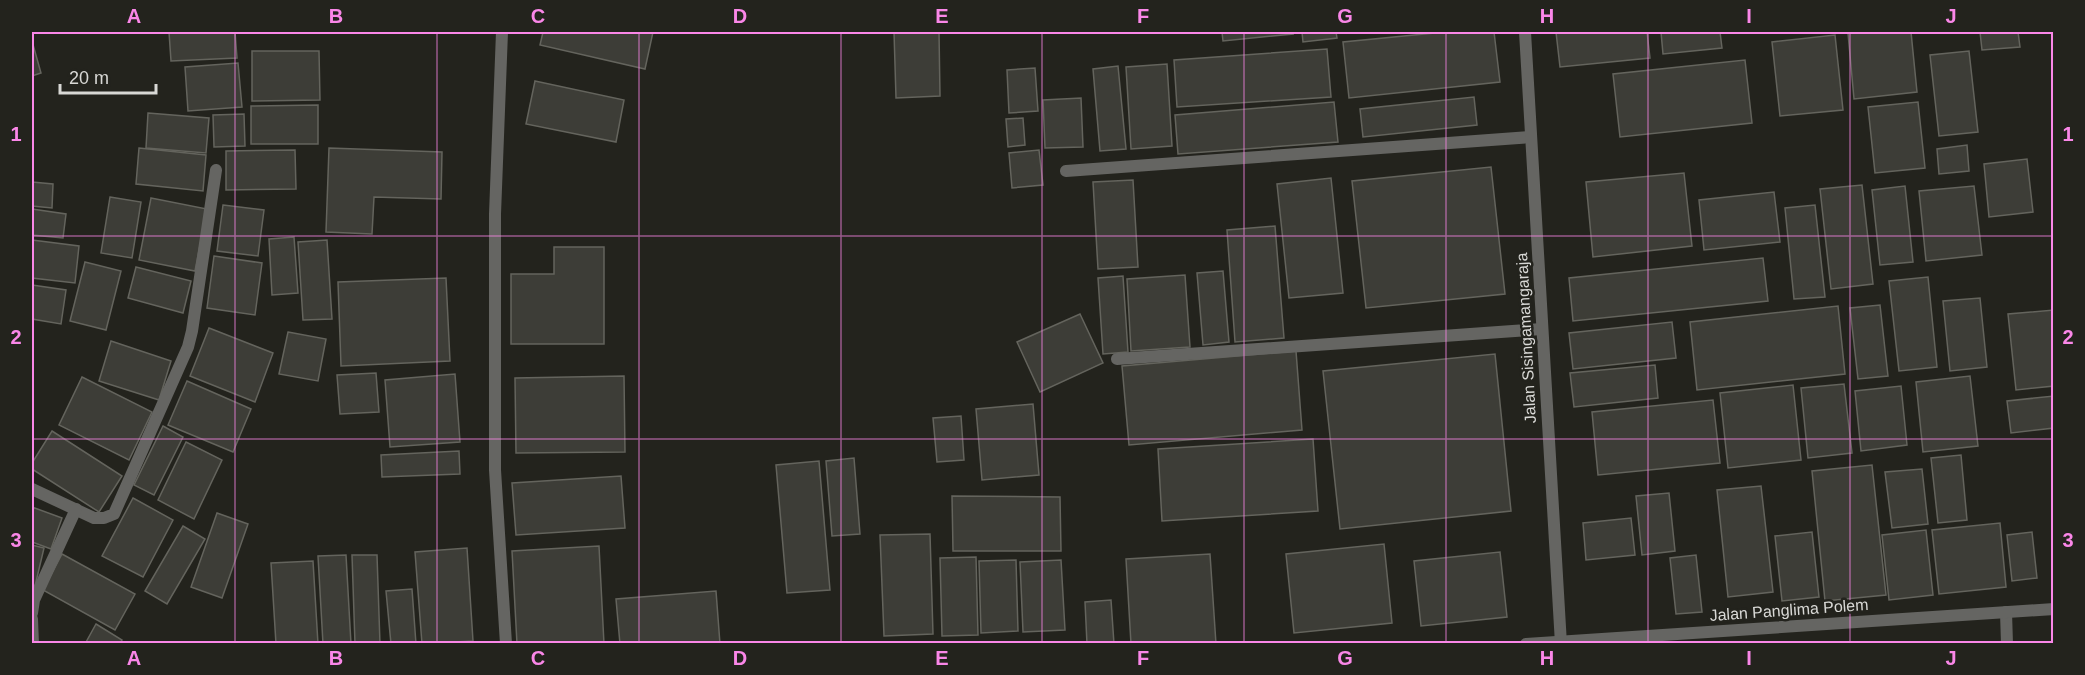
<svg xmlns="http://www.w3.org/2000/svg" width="2085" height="675" font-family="Arial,sans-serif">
  <rect width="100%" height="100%" fill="#23231d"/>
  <!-- building -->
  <g fill="#3d3d37" stroke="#64645d" stroke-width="1.5">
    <polygon points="169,32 235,32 237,58 171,61"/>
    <polygon points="543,32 653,32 645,69 540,45"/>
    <polygon points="894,32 939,32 940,96 896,98"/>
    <polygon points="1222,32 1292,32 1293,34 1223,41"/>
    <polygon points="1302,32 1336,32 1337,38 1303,42"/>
    <polygon points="1445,32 1494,32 1500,82 1349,98 1343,42"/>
    <polygon points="1556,32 1647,32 1650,58 1560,67"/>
    <polygon points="1661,32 1720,32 1722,48 1663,54"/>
    <polygon points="1863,32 1911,32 1917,92 1854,99 1848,33"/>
    <polygon points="1980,32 2018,32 2020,47 1982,50"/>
    <polygon points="1835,35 1843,110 1780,116 1772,42"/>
    <polygon points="32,41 41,73 32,76"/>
    <polygon points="1327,49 1331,97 1177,107 1174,60"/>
    <polygon points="252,51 319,51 320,100 252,101"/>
    <polygon points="1969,51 1978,132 1939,136 1930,55"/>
    <polygon points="1745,60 1752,123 1620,137 1613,74"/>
    <polygon points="238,63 242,107 188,111 185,67"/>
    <polygon points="1167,64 1172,146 1131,149 1126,67"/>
    <polygon points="1118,66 1126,149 1100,151 1093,69"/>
    <polygon points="1035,68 1038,111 1009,113 1007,70"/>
    <polygon points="535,81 624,100 616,142 526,124"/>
    <polygon points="1474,97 1477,125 1363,137 1360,109"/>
    <polygon points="1081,98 1083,147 1045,148 1043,100"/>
    <polygon points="1334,102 1338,142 1178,154 1175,115"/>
    <polygon points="1918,102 1925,168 1875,173 1868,107"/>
    <polygon points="318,105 318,144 251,144 251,106"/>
    <polygon points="148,113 209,118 206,153 146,148"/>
    <polygon points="244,114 245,146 214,147 213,115"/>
    <polygon points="1023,118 1025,145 1008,147 1006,119"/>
    <polygon points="1967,145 1969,171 1939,174 1937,149"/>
    <polygon points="139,148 206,155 203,191 136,184"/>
    <polygon points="329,148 442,152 441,199 374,197 372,234 326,232"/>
    <polygon points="295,150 296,189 226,190 226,151"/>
    <polygon points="1039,150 1043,185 1012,188 1009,153"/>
    <polygon points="2027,159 2033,212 1989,217 1984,164"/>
    <polygon points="1491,167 1505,294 1366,308 1352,181"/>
    <polygon points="1684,173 1692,246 1593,257 1586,182"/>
    <polygon points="1331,178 1343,293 1289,298 1277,184"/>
    <polygon points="1133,180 1138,267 1098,269 1093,182"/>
    <polygon points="32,182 53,184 52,208 32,206"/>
    <polygon points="1862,185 1873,284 1831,289 1820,189"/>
    <polygon points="1905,186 1913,262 1880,265 1872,190"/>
    <polygon points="1974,186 1982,255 1926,261 1919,191"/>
    <polygon points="1774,192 1780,242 1704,250 1699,200"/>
    <polygon points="110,197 141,202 132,258 101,253"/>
    <polygon points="151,198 207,209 195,271 139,260"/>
    <polygon points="223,205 264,210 258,256 217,251"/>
    <polygon points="1815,205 1825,297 1794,299 1785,208"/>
    <polygon points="32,209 66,214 63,238 32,235"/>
    <polygon points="1275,226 1284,338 1235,342 1227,230"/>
    <polygon points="294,237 298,293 272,295 269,239"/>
    <polygon points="32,240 79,246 75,283 32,278"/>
    <polygon points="327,240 332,319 303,320 298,242"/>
    <polygon points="554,247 604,247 604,344 511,344 511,274 554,274"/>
    <polygon points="214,256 262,263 255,315 207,308"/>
    <polygon points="1763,258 1768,301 1573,321 1569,278"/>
    <polygon points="85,262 121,271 106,330 70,321"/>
    <polygon points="136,267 191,281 183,313 128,298"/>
    <polygon points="1223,271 1229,342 1203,345 1197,273"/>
    <polygon points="1185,275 1190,347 1131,351 1127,279"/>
    <polygon points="1123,276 1128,352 1103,354 1098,278"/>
    <polygon points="1928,277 1937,367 1899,371 1889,281"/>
    <polygon points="446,278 450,361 341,366 338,282"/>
    <polygon points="32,285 66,290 61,324 32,319"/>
    <polygon points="1980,298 1987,367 1950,371 1943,301"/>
    <polygon points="1880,305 1888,376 1858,379 1850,308"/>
    <polygon points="1838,306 1845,374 1697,390 1690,322"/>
    <polygon points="2054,310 2054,386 2016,390 2008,314"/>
    <polygon points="1080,314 1103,363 1040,392 1017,342"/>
    <polygon points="1672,322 1676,358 1573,369 1569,333"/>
    <polygon points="209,328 273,353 255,402 190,376"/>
    <polygon points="288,332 326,339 318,381 279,374"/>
    <polygon points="111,341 171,361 159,400 99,381"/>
    <polygon points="1296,351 1302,430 1129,445 1122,366"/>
    <polygon points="1495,354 1511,511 1340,529 1323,371"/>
    <polygon points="1655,365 1658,398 1574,407 1570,373"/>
    <polygon points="376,373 379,412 340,414 337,375"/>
    <polygon points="455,374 460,442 390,447 385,380"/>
    <polygon points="624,376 625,452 516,453 515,378"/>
    <polygon points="1970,376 1978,446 1923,452 1916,382"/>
    <polygon points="82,377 152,412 129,460 59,425"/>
    <polygon points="187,381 251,409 233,452 168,425"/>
    <polygon points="1844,384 1852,453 1808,458 1801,388"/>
    <polygon points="1793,385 1801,460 1728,468 1720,393"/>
    <polygon points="1901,386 1907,445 1861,451 1855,391"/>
    <polygon points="2054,396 2054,428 2011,433 2007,401"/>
    <polygon points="1713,400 1720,463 1598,475 1592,412"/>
    <polygon points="1033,404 1039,475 982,480 976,409"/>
    <polygon points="961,416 964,460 937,462 933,418"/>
    <polygon points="163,426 183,437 154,495 134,485"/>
    <polygon points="52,431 122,476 99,512 32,469 32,463"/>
    <polygon points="1313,439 1318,511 1162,521 1158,449"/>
    <polygon points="186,442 222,460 194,519 158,500"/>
    <polygon points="459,451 460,474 382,477 381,455"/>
    <polygon points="1961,455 1967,520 1938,523 1931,458"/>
    <polygon points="854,458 860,534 832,536 826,461"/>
    <polygon points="819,461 830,590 787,593 776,465"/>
    <polygon points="1872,465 1886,595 1825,601 1812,471"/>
    <polygon points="1922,469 1928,524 1892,528 1885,472"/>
    <polygon points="621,476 625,528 516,535 512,483"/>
    <polygon points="1761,486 1773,592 1728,597 1717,490"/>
    <polygon points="1669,493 1675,551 1642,555 1636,496"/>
    <polygon points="952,496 1060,497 1061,551 953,551"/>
    <polygon points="133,498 173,520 143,577 102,556"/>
    <polygon points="32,507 62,518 51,549 32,542"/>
    <polygon points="217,513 248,524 222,598 191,587"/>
    <polygon points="1631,518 1635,555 1586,560 1583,523"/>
    <polygon points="2000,523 2006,587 1939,594 1932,530"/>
    <polygon points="183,526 205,539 167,604 145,591"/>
    <polygon points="1926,530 1933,595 1889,600 1882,535"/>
    <polygon points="1812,532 1819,597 1782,601 1775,536"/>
    <polygon points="2032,532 2037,578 2012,581 2007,535"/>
    <polygon points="930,534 933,634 884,636 880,535"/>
    <polygon points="1384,544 1392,623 1294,633 1286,554"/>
    <polygon points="32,545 44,548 35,586 32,585"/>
    <polygon points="599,546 604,644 517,644 512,551"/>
    <polygon points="467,548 473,641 422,644 415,552"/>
    <polygon points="1500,552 1507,617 1421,626 1414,561"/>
    <polygon points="62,554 135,594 115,630 43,590"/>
    <polygon points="1210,554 1216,644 1131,644 1126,559"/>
    <polygon points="346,555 351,644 323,644 318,556"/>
    <polygon points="352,555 377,555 380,644 355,644"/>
    <polygon points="1696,555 1702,612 1676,614 1670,558"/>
    <polygon points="976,557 978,635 942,636 940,558"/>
    <polygon points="1016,560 1018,631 981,633 979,561"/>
    <polygon points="1061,560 1065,630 1023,632 1020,562"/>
    <polygon points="313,561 318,644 276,644 271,563"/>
    <polygon points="412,589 416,644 391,644 386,591"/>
    <polygon points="716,591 720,644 620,644 616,599"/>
    <polygon points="1111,600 1114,644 1087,644 1085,602"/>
    <polygon points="96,624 122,640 120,644 85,644"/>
  </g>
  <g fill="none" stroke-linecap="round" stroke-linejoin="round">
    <!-- minor -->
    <g stroke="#656562" stroke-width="12">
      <polyline points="502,32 495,214 495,470 506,644"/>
      <polyline points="1066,171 1531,137"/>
      <polyline points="1117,359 1542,329"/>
      <polyline points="32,489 94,518 104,518 114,514 188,347 192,331 216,170"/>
      <polyline points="2006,612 2007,644"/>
      <polyline points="32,613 34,600 76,509"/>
      <polyline points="32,619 33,644"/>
      <polyline points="1526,644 2054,609"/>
    </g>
    <!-- tertiary -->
    <polyline stroke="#656562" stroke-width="12" points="1525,32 1561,644"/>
  </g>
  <!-- grid -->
  <path fill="none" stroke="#fa87e8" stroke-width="1.5" stroke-opacity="0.55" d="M235,32V644M437,32V644M639,32V644M841,32V644M1042,32V644M1244,32V644M1446,32V644M1648,32V644M1850,32V644M32,236H2054M32,439H2054"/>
  <g text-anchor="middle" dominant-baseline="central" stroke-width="5" stroke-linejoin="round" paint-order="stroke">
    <!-- street labels -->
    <g font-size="16" fill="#d8d8d5" stroke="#23231d">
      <text transform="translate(1526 338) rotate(-93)">Jalan Sisingamangaraja</text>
      <text transform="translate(1789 610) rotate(-4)">Jalan Panglima Polem</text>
    </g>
  </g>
  <!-- border -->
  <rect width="2085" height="675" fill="none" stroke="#23231d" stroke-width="66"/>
  <!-- scale -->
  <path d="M60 84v9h96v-9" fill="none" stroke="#d8d8d5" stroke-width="3"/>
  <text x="69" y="84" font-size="18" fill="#d8d8d5" stroke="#23231d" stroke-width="4.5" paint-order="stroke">20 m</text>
  <rect x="33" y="33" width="2019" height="609" fill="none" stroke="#fa87e8" stroke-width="2"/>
  <g font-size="20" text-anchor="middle" font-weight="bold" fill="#fa87e8">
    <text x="134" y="23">A</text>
    <text x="336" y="23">B</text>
    <text x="538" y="23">C</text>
    <text x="740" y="23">D</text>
    <text x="942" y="23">E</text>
    <text x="1143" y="23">F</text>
    <text x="1345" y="23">G</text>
    <text x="1547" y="23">H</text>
    <text x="1749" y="23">I</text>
    <text x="1951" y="23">J</text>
    <text x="16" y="141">1</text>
    <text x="2068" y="141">1</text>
    <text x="16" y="344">2</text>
    <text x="2068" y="344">2</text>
    <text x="16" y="547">3</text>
    <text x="2068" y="547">3</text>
    <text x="134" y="665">A</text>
    <text x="336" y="665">B</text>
    <text x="538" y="665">C</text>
    <text x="740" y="665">D</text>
    <text x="942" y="665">E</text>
    <text x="1143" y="665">F</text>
    <text x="1345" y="665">G</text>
    <text x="1547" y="665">H</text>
    <text x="1749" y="665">I</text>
    <text x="1951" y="665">J</text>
  </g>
</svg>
